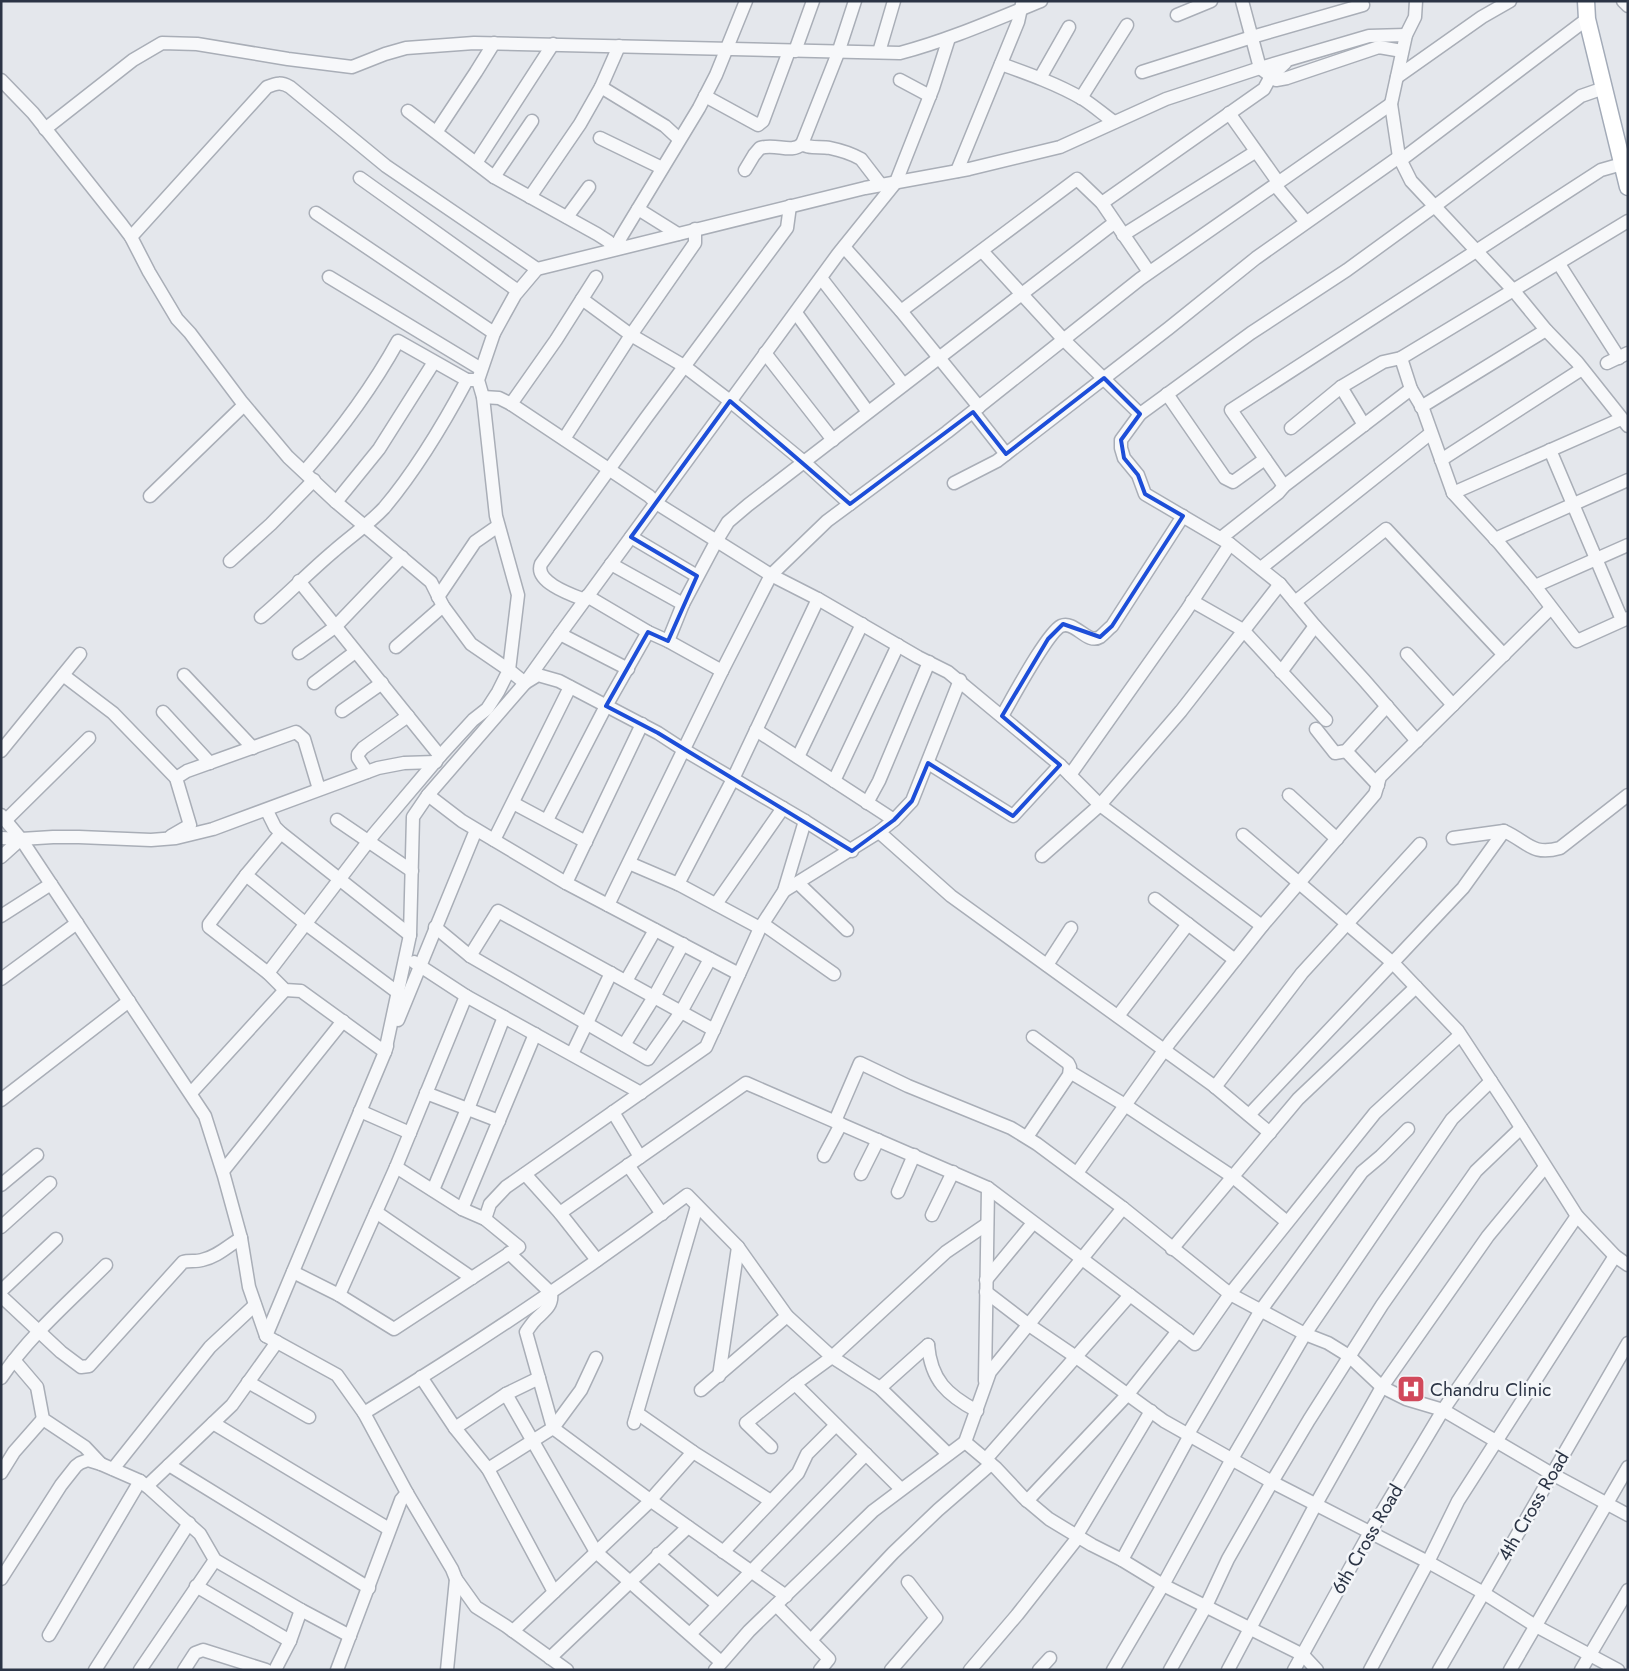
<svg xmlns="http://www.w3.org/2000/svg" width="1629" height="1671" font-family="Jost,sans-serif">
  <rect width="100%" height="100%" fill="#e4e7ec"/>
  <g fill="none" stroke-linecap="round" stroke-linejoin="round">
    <defs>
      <g id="minor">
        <polyline points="1242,1 1260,68 1276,80 1287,78 1379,47 1402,51"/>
        <polyline points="1416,1 1415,17 1406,35 1391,104 1399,157 1411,181 1514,291 1546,330 1577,362 1628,426"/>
        <polyline points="1623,1 1628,6"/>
        <polyline points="1177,15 1211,1"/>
        <polyline points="795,51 813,1"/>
        <polyline points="879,52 894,1"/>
        <path d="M1001,64C1029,74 1057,84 1083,99C1094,106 1104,115 1114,122"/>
        <polyline points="1142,72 1252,37 1363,5"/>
        <polyline points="1397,77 1482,17 1510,1"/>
        <polyline points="1040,78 1069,27"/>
        <polyline points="1,80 33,113 122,225 131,237 149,272 177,319 190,333 241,401 288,457 336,502 431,582 443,606 471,644 509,670 498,692 487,709 473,720 440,756 374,834 268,973"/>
        <polyline points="900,80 930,96"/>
        <polyline points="601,87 665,126 679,139"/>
        <polyline points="705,96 758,125 763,121 789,51"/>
        <polyline points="1081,98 1127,25"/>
        <polyline points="408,111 494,177 597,234 608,241 615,249 621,237 699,108 716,75 746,1"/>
        <polyline points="1229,113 1278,182"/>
        <path d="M45,129L133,60L162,43L197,44L288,59L352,67L385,54L406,48L474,43L900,53C949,40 994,20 1041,1"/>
        <polyline points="437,131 476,72 494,43"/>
        <polyline points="600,138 662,168"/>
        <polyline points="802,144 838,53 855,1"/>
        <polyline points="1401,160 1587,19"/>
        <polyline points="476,163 553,44"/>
        <path d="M745,170L754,155L760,148C776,143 791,154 802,144C809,149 821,146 830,148C840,150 852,154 861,159L881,185"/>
        <polyline points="957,171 1018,22 1022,4"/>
        <polyline points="494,177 532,121"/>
        <polyline points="360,178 518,291"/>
        <polyline points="1275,185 1306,222"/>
        <polyline points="530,197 580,124 601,87 619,46"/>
        <polyline points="1102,203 1264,89 1271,76 1285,63"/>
        <polyline points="638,209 678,234"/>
        <polyline points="316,213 494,333"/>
        <polyline points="567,217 589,187"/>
        <polyline points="1123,235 1255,152"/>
        <path d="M131,237L267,87C277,83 281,82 290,87L386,166L537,269"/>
        <polyline points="844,247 901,311 979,407"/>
        <polyline points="982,251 1064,340 1140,414"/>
        <polyline points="1559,264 1619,358"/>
        <polyline points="329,277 481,369"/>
        <polyline points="821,278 903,384"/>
        <polyline points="582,299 631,335 684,366 730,401 804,462 850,504"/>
        <polyline points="901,311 1077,179 1102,203 1149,272"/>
        <polyline points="796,313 868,412"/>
        <polyline points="765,353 833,440"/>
        <polyline points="1401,358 1411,389 1423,409 1453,493 1499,543 1535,586 1577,641 1628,618"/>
        <polyline points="1607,363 1628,353"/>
        <polyline points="1341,387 1364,425"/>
        <polyline points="1167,394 1225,478 1233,482 1265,459"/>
        <polyline points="483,397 499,398 511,404 649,496 656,503 771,575 818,599 918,657 948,672 1060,765 1100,805 1262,926"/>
        <polyline points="511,404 556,340 596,277"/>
        <polyline points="1421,407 1546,330"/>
        <polyline points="973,412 1006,454"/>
        <polyline points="1291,428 1341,387 1383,362 1401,358 1628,221"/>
        <polyline points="564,439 631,335 695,243 695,229"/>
        <polyline points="1550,450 1622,620"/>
        <polyline points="1441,460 1582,369"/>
        <path d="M305,471C341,430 372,388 398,341L467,380"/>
        <polyline points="954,483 997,461 1169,328 1256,258 1399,157"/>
        <polyline points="1284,486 1231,410 1601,170 1622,164"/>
        <polyline points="1453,493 1621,419"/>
        <polyline points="150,496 244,405"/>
        <polyline points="336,502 379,449 434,362"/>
        <polyline points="631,537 697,576"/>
        <polyline points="1221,538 1278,493 1284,486 1411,389"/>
        <polyline points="1495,539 1628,480"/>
        <polyline points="230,561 271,524 314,480"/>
        <polyline points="611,564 683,604"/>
        <polyline points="1261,568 1431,433"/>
        <polyline points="299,581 440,756"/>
        <polyline points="1535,586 1628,545"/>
        <polyline points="587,596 648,632 668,641 722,671"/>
        <polyline points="438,597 475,542 498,526"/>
        <path d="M585,600C572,595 534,582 541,564L646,418L787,228L790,206"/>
        <polyline points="1192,601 1243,630 1326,720"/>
        <polyline points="1295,602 1386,529 1504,655"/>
        <path d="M261,617C286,596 309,572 334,551C351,536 369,524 384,508C417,469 443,425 467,380H478"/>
        <polyline points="560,634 628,669"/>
        <polyline points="668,641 683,604 717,540 728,522 748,505 1114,223"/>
        <polyline points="396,647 443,606"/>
        <polyline points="299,653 335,627 402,557"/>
        <polyline points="1407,654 1453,705"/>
        <polyline points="1281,672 1315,626"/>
        <polyline points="63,675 113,713 176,778 190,825 171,836"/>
        <polyline points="184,675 253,748"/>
        <polyline points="314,683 355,652"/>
        <polyline points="525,683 509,670 518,595 496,516 483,397 478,380 494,333 515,295 537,269 865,188 969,169 1060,147 1166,99 1260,68 1369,36 1406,35"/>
        <polyline points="525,683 538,675 559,681 658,733 684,750 805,821 852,851"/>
        <polyline points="342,711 382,683"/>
        <polyline points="163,712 210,763"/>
        <path d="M1002,716C1012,699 1047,633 1061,626C1075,620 1087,645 1100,637C1104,634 1108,629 1112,626L1183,516"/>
        <polyline points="1316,729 1335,753 1346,751 1387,706"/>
        <polyline points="756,730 894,820"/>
        <polyline points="1417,741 1364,680 1315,626 1280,584 1230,544 1145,494 1138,475 1124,458 1121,448 1121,440 1140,414 1251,333 1347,270 1435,206 1581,96 1604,88"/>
        <polyline points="1,751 80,654"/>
        <polyline points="1346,751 1378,785"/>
        <polyline points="798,757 862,624"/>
        <polyline points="928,763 1013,816 1060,765"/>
        <polyline points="367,772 358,758 358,754 363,748 408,716"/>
        <polyline points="1070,775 1186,611 1230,544"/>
        <polyline points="176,778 187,771 296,732 304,739 319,789"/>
        <polyline points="834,781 898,645"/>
        <polyline points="428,795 462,821 566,883 739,974"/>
        <polyline points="1289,795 1337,839"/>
        <polyline points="513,803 586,842"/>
        <polyline points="867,803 879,781 929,662"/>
        <polyline points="267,811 275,827 281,833 410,935"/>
        <polyline points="1,815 21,839 205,1116 224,1176 241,1238 249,1287 266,1336 337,1375 364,1413 407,1493 452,1569 456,1579 476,1607 506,1626 567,1670"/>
        <polyline points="6,820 89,738"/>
        <polyline points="337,820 412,871"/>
        <polyline points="547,820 606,706 648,632"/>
        <polyline points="879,832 951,896 1214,1086 1270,1133"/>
        <polyline points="281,833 246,875 209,924 209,927 268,973 285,990 301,991 385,1052 387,1046"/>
        <polyline points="1243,835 1393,963 1458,1031 1508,1107 1577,1216 1615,1256 1628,1265"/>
        <polyline points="1,838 21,839 53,837 79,837 151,840 176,838 213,829 378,768 404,763 436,762"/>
        <path d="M1453,838L1504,831C1528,842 1532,856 1560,848L1628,795"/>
        <polyline points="494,840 570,687"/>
        <polyline points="1042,856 1100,805 1181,711 1280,584"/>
        <polyline points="1,857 21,839"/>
        <polyline points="629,863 678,884 760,928"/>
        <polyline points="246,875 306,924 397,992"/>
        <polyline points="566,883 642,724"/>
        <polyline points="798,883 847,930"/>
        <polyline points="678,884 733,779 818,599"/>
        <polyline points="784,891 879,832 894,820 912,801 960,680"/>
        <polyline points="1155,899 1235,960"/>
        <polyline points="716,904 783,808"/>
        <polyline points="608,905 722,671 771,575 827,521 947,432 1140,279 1391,104"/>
        <polyline points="1,916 51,884"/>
        <polyline points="763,924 834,974"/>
        <polyline points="435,927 470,956 648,1059 681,1012 710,959"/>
        <polyline points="470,956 498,911 714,1030"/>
        <polyline points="414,962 466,996 641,1093"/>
        <polyline points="1047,965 1071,928"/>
        <polyline points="1,979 77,923"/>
        <polyline points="626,981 655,930"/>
        <polyline points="1118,1016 1188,924"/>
        <polyline points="398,1020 476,830"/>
        <polyline points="624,1045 654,997 683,944"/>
        <polyline points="572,1054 611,973"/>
        <polyline points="1070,1072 1125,1105 1233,1177 1287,1222"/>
        <polyline points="1215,1087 1302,973 1420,844"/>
        <polyline points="191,1093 285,990"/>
        <polyline points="426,1093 499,1121"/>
        <polyline points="1,1100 129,1001"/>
        <polyline points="468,1109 504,1017"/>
        <polyline points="360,1111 410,1133"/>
        <polyline points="613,1112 640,1157"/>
        <polyline points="1249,1115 1463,888 1504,831"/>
        <polyline points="835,1121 860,1063 908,1086 1011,1128 1037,1144 1123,1208 1230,1294 1305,1334 1328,1343 1349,1356 1382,1387 1406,1399 1443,1410 1552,1474 1628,1515"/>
        <polyline points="1027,1137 1069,1075 1070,1067 1068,1063 1033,1037"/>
        <polyline points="824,1156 841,1124"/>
        <polyline points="628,1165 662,1214"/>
        <polyline points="223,1171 343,1021"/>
        <polyline points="1077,1173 1170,1042 1262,926 1375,794 1380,777 1551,608"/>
        <polyline points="525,1174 560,1213 597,1260"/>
        <polyline points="861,1174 878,1140"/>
        <polyline points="1,1185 37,1155"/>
        <polyline points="433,1190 467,1109"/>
        <polyline points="898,1192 914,1155"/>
        <polyline points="462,1209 535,1034"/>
        <polyline points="376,1212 472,1278"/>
        <polyline points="560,1213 746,1083 988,1188 1195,1344 1230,1294 1375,1113 1460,1035"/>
        <polyline points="932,1215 953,1172"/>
        <polyline points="485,1219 490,1204 506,1187 706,1047 760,928 784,891 805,821"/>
        <polyline points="1,1227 50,1183"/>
        <polyline points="1172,1249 1298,1099 1416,987"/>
        <path d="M509,1253L551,1293C553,1306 544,1311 536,1319C532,1323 529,1328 526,1332L553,1428L650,1500L786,1596"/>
        <polyline points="293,1272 339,1295 394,1329 519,1247 485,1219 462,1209 396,1167"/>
        <polyline points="986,1280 1033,1223"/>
        <polyline points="1,1291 56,1239"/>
        <polyline points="986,1292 1029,1325 1076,1357 1164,1421 1272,1482 1428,1562 1482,1592 1534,1625 1618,1670"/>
        <polyline points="339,1295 396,1167 466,996"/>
        <path d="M1,1296L61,1352L81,1367L89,1366L183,1262C189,1260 196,1262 202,1260C217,1257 228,1246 241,1238"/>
        <polyline points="266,1336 385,1052 410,935 413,817 428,795 525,683 560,634 838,254 896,182 933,88 949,38"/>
        <path d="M928,1345C931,1380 947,1395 977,1411"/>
        <polyline points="14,1360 37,1387 43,1419 85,1447 101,1464"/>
        <polyline points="719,1376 738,1247"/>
        <polyline points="421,1377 455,1428 488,1469 554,1592"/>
        <path d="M1,1378C29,1336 70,1301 106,1265"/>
        <polyline points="985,1381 988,1188"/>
        <polyline points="248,1382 309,1417"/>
        <polyline points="795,1384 901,1489"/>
        <polyline points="880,1388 928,1345"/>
        <polyline points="701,1390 787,1316"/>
        <polyline points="506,1394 596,1552 721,1662"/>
        <polyline points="1128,1394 1178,1331"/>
        <path d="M364,1413C475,1345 583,1273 687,1195L738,1247L787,1316L832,1357L880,1388L948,1454"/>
        <polyline points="637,1413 693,1452 771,1501"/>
        <polyline points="213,1423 389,1529"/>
        <polyline points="634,1423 697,1206"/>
        <polyline points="455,1428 506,1394 539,1378"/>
        <polyline points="1188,1434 1261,1310 1362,1172 1381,1156 1408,1129"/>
        <polyline points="965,1442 990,1372 1123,1208"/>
        <polyline points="771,1447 746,1423 795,1384 832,1357 946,1252 987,1224"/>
        <polyline points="986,1459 1130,1295"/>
        <polyline points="169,1465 369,1588"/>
        <polyline points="113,1469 210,1347 255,1305"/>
        <polyline points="488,1469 553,1428 581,1390 596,1358"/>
        <polyline points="1,1473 14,1452 43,1419"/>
        <polyline points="147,1486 232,1405 277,1342"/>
        <polyline points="1027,1501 1128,1394"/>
        <polyline points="1077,1535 1151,1411"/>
        <polyline points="723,1552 798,1473 807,1454 836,1425"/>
        <polyline points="658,1554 718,1605"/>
        <polyline points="1122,1560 1190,1435"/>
        <polyline points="1,1579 61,1485 76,1466 80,1463 88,1460 101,1464 140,1481 149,1488 200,1534 215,1560 301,1610 350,1636"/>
        <polyline points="196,1586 290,1641"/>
        <polyline points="776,1605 829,1659 820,1670"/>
        <polyline points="513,1631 646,1505 693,1452"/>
        <polyline points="690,1634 866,1454"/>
        <polyline points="49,1635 140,1481"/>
        <polyline points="811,1640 893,1553 938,1510 991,1464"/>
        <polyline points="550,1658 688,1527"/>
        <polyline points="95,1670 189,1523"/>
        <polyline points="140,1670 215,1560"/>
        <polyline points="184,1670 195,1653 203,1650 266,1670"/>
        <polyline points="275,1670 290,1641 301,1610"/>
        <polyline points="337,1670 401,1500 407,1493"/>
        <polyline points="447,1670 456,1579"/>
        <polyline points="715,1670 749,1631 873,1511 965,1442 996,1468 1024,1498 1049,1519 1092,1545 1122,1560 1163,1585 1303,1655 1317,1670"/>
        <polyline points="891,1670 936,1618 908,1582"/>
        <polyline points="970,1670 1017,1615 1079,1536"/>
        <polyline points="1039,1670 1050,1658"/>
        <polyline points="1113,1670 1163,1585 1232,1459 1305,1334 1452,1119 1491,1081"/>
        <polyline points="1170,1670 1206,1606 1228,1559 1272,1482 1309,1420 1382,1305 1476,1171 1521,1128"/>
        <polyline points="1228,1670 1316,1504 1382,1387 1488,1236 1545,1167"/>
        <polyline points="1294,1670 1370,1532 1443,1410 1577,1216"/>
        <polyline points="1370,1670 1428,1562 1458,1501 1615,1256"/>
        <polyline points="1439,1670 1628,1343"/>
        <polyline points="1510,1670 1628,1467"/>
        <polyline points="1581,1670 1628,1590"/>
      </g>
      <polyline id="major" points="1586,1 1587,19 1628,187"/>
    </defs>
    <!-- minor casing -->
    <use href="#minor" stroke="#a9aeb7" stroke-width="15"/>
    <!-- major casing -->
    <use href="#major" stroke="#a3abb8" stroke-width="19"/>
    <!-- minor -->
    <use href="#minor" stroke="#f7f8fa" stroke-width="12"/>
    <!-- major -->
    <use href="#major" stroke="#fff" stroke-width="16"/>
  </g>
  <!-- marked area -->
  <path fill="none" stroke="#1d4ed8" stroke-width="4" stroke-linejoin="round" d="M1104,378L1140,414L1121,440L1124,458L1138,475L1145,494L1183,516L1112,626L1100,637L1063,624L1048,639L1002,716L1060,765L1013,816L928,763L912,801L894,820L852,851L658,733L606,706L648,632L668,641L697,576L631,537L730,401L850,504L973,412L1006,454Z"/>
  <!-- icons -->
  <defs>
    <symbol id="hospital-square" viewBox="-11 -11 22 22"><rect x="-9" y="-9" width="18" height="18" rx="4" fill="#d1495b" stroke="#f4f6f9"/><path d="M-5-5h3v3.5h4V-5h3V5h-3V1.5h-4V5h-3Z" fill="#fff"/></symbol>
  </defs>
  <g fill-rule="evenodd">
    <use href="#hospital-square" x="1395" y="1373" width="32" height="32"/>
  </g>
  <g text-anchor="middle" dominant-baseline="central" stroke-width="5" stroke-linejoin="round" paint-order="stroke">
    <!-- poi labels -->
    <g font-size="19" fill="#2b3445" stroke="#f4f6f9" text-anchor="start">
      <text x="1430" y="1389">Chandru Clinic</text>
    </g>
    <!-- street labels -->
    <g font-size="19" fill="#2b3445" stroke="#f4f6f9">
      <text transform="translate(1533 1506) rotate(-60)">4th Cross Road</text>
      <text transform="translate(1367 1539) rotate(-60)">6th Cross Road</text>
    </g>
  </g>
  <!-- border -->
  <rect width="1629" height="1671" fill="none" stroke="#2b3445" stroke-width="5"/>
</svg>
